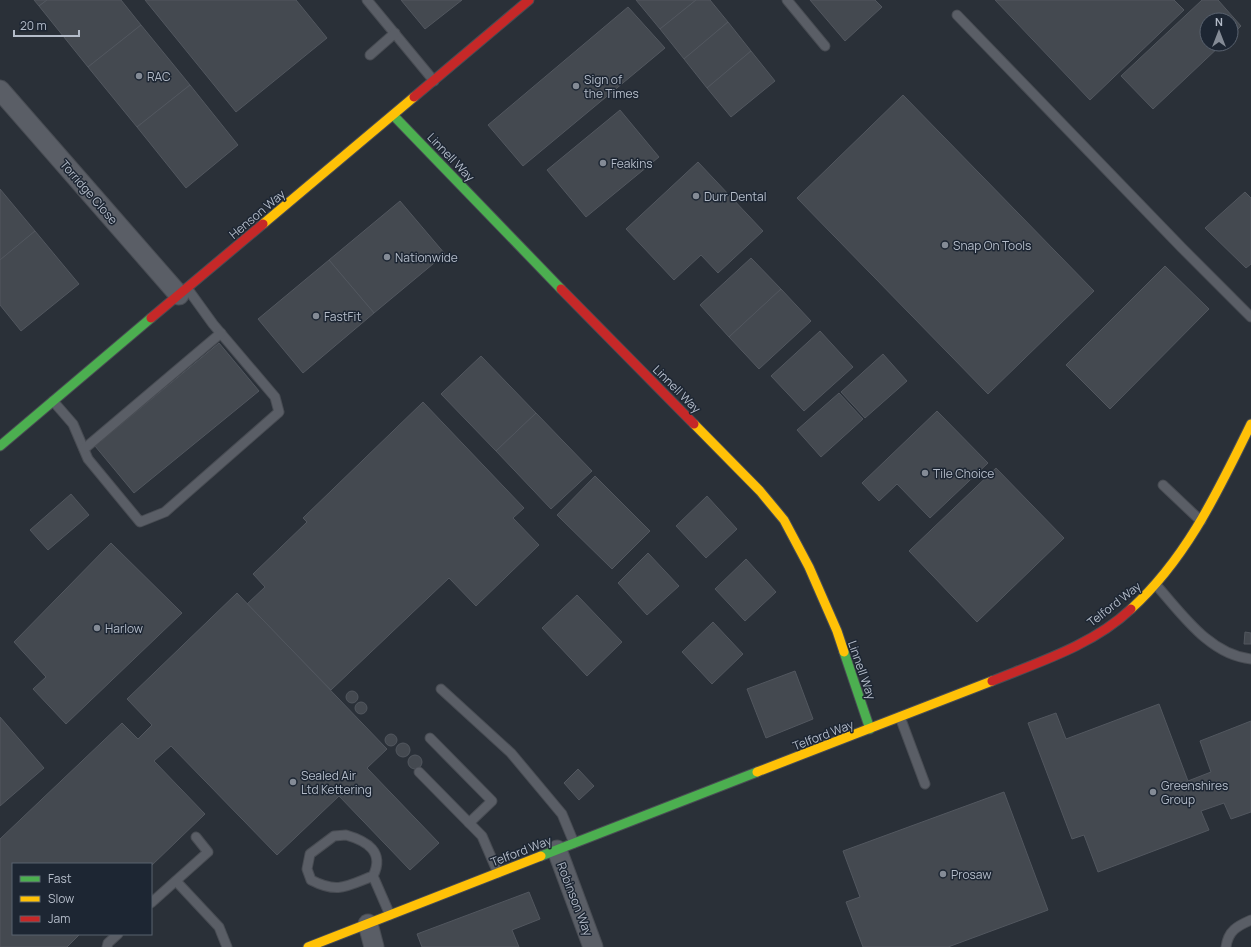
<svg xmlns="http://www.w3.org/2000/svg" width="1251" height="947" font-family="Manrope,sans-serif">
  <rect width="100%" height="100%" fill="#2a3038"/>
  <!-- building -->
  <g fill="#444950" stroke="#52575f">
    <polygon points="34,0 47,0 39,6"/>
    <polygon points="47,0 121,0 141,25 88,67 39,6"/>
    <polygon points="145,0 296,0 327,38 236,112"/>
    <polygon points="401,0 462,0 425,29"/>
    <polygon points="636,0 696,0 660,29"/>
    <polygon points="696,0 710,0 728,22 684,59 660,29"/>
    <polygon points="810,0 875,0 882,7 845,41"/>
    <polygon points="995,0 1174,0 1184,10 1090,100"/>
    <polygon points="1202,0 1218,0 1241,26 1231,36 1231,20 1207,20 1207,44 1222,44 1153,109 1121,76"/>
    <polygon points="628,7 665,48 523,166 488,125"/>
    <polygon points="728,22 751,51 707,88 684,59"/>
    <polygon points="141,25 190,85 137,127 88,67"/>
    <polygon points="751,51 775,81 731,117 707,88"/>
    <polygon points="190,85 238,145 186,188 137,127"/>
    <polygon points="903,95 1094,291 988,394 797,198"/>
    <polygon points="620,110 659,157 586,217 547,170"/>
    <polygon points="698,162 763,231 718,273 701,255 674,280 626,229"/>
    <polygon points="0,189 35,231 0,260"/>
    <polygon points="1245,192 1251,198 1251,264 1246,268 1205,228"/>
    <polygon points="400,201 445,254 374,313 329,260"/>
    <polygon points="35,231 79,284 21,331 0,305 0,260"/>
    <polygon points="751,258 781,289 729,337 700,305"/>
    <polygon points="329,260 374,313 303,373 258,319"/>
    <polygon points="1165,266 1209,309 1110,409 1066,365"/>
    <polygon points="781,289 811,321 759,369 729,337"/>
    <polygon points="820,331 853,367 804,411 771,376"/>
    <polygon points="219,343 259,391 134,493 95,446"/>
    <polygon points="883,354 907,381 865,418 841,392"/>
    <polygon points="481,356 536,413 496,451 441,394"/>
    <polygon points="839,393 863,419 821,457 797,430"/>
    <polygon points="423,402 524,508 513,518 539,545 476,606 449,578 331,690 247,604 265,587 253,574 307,522 303,518"/>
    <polygon points="937,411 988,463 930,518 897,484 879,501 862,483"/>
    <polygon points="536,413 592,471 551,509 496,451"/>
    <polygon points="996,468 1064,538 977,622 909,551"/>
    <polygon points="595,476 650,531 612,569 557,515"/>
    <polygon points="71,494 89,515 48,550 30,530"/>
    <polygon points="707,496 737,529 706,558 676,526"/>
    <polygon points="111,543 182,613 66,724 33,689 46,677 14,642"/>
    <polygon points="648,553 679,586 647,615 618,583"/>
    <polygon points="746,559 776,592 745,621 715,589"/>
    <polygon points="237,593 387,749 367,768 439,843 410,870 339,796 277,855 171,746 154,761 205,814 151,866 151,864 13,864 13,934 80,934 67,947 0,947 0,839 122,723 138,739 152,725 127,699"/>
    <polygon points="577,595 622,642 587,676 542,628"/>
    <polygon points="713,622 743,654 712,684 682,652"/>
    <polygon points="1245,632 1251,633 1251,644 1244,644"/>
    <polygon points="795,671 813,719 766,738 747,689"/>
    <circle cx="352" cy="697" r="6"/>
    <circle cx="361" cy="708" r="6"/>
    <polygon points="1159,704 1188,781 1211,772 1200,741 1251,721 1251,812 1231,819 1224,803 1201,811 1209,830 1098,872 1084,835 1072,839 1028,723 1056,713 1066,739"/>
    <polygon points="0,717 44,768 0,806"/>
    <circle cx="391" cy="740" r="6"/>
    <circle cx="403" cy="750" r="7"/>
    <circle cx="415" cy="762" r="7"/>
    <polygon points="578,769 594,786 579,800 564,783"/>
    <polygon points="1004,792 1048,910 948,947 863,947 846,902 860,897 843,851"/>
    <polygon points="529,892 540,919 512,930 519,947 422,947 417,934"/>
  </g>
  <g fill="none" stroke-linecap="round" stroke-linejoin="round">
    <defs>
      <g id="lane">
        <polyline points="367,0 434,81"/>
        <polyline points="787,0 825,46"/>
        <polyline points="957,15 1182,248 1251,317"/>
        <polyline points="370,55 395,33"/>
        <polyline points="53,401 73,424 88,459 140,522 165,512 279,412 275,397 213,324 187,288"/>
        <polyline points="84,449 221,333"/>
        <polyline points="1163,485 1201,521"/>
        <path d="M1157,586C1182,614 1210,655 1251,659"/>
        <polyline points="441,689 511,753 562,814 574,843"/>
        <polyline points="900,717 925,784"/>
        <polyline points="430,738 492,801 469,823"/>
        <polyline points="419,772 482,836 498,873"/>
        <path d="M346,835C367,841 385,852 373,876C347,886 338,894 311,880L307,869L310,854L334,836Z"/>
        <polyline points="373,876 390,915"/>
        <polyline points="176,881 219,927 227,947"/>
        <polyline points="151,903 208,852 196,837"/>
        <polyline points="107,947 108,943 118,934"/>
        <path d="M1226,947C1228,931 1237,926 1251,920"/>
      </g>
      <g id="street">
        <polyline points="0,90 179,295"/>
        <polyline points="557,850 593,947"/>
        <polyline points="368,924 374,947"/>
      </g>
      <g id="fast">
        <polyline points="393,115 561,289"/>
        <polyline points="0,446 151,318"/>
        <polyline points="844,652 870,729"/>
        <polyline points="541,856 757,772"/>
      </g>
      <g id="slow">
        <polyline points="263,224 414,97"/>
        <polyline points="694,424 760,491 784,520 809,567 837,631 844,652"/>
        <path d="M1131,609C1187,558 1218,491 1251,424"/>
        <polyline points="757,772 992,681"/>
        <polyline points="308,947 541,856"/>
      </g>
      <g id="jam">
        <polyline points="414,97 529,0"/>
        <polyline points="561,289 694,424"/>
        <polyline points="151,318 263,224"/>
        <path d="M992,681C1039,662 1093,645 1131,609"/>
      </g>
    </defs>
    <!-- lane casing -->
    <use href="#lane" stroke="#484c53" stroke-width="11"/>
    <!-- street casing -->
    <use href="#street" stroke="#484c53" stroke-width="21"/>
    <!-- fast casing -->
    <use href="#fast" stroke="#484c53" stroke-width="11"/>
    <!-- slow casing -->
    <use href="#slow" stroke="#484c53" stroke-width="11"/>
    <!-- jam casing -->
    <use href="#jam" stroke="#484c53" stroke-width="11"/>
    <!-- lane -->
    <use href="#lane" stroke="#5a5e66" stroke-width="9"/>
    <!-- street -->
    <use href="#street" stroke="#5a5e66" stroke-width="19"/>
    <!-- fast -->
    <use href="#fast" stroke="#4caf50" stroke-width="9"/>
    <!-- slow -->
    <use href="#slow" stroke="#ffc107" stroke-width="9"/>
    <!-- jam -->
    <use href="#jam" stroke="#c62828" stroke-width="9"/>
  </g>
  <!-- markers -->
  <g fill="#848b96" stroke="#1d2633" stroke-width="1.5">
    <circle cx="139" cy="76" r="4"/>
    <circle cx="576" cy="86" r="4"/>
    <circle cx="603" cy="163" r="4"/>
    <circle cx="696" cy="196" r="4"/>
    <circle cx="945" cy="245" r="4"/>
    <circle cx="387" cy="257" r="4"/>
    <circle cx="316" cy="316" r="4"/>
    <circle cx="925" cy="473" r="4"/>
    <circle cx="97" cy="628" r="4"/>
    <circle cx="293" cy="782" r="4"/>
    <circle cx="1153" cy="792" r="4"/>
    <circle cx="943" cy="874" r="4"/>
  </g>
  <g text-anchor="middle" dominant-baseline="central" stroke-width="3" stroke-linejoin="round" paint-order="stroke">
    <!-- poi labels -->
    <g font-size="12" fill="#b4bcc9" stroke="#1d2633" text-anchor="start">
      <text x="147" y="76">RAC</text>
      <text x="584" y="79">Sign of<tspan x="584" dy="14">the Times</tspan></text>
      <text x="611" y="163">Feakins</text>
      <text x="704" y="196">Durr Dental</text>
      <text x="953" y="245">Snap On Tools</text>
      <text x="395" y="257">Nationwide</text>
      <text x="324" y="316">FastFit</text>
      <text x="933" y="473">Tile Choice</text>
      <text x="105" y="628">Harlow</text>
      <text x="301" y="775">Sealed Air<tspan x="301" dy="14">Ltd Kettering</tspan></text>
      <text x="1161" y="785">Greenshires<tspan x="1161" dy="14">Group</tspan></text>
      <text x="951" y="874">Prosaw</text>
    </g>
    <!-- street labels -->
    <g font-size="12" fill="#b4bcc9" stroke="#1d2633">
      <text transform="translate(451 157) rotate(46)">Linnell Way</text>
      <text transform="translate(89 192) rotate(49)">Torridge Close</text>
      <text transform="translate(257 214) rotate(-40)">Henson Way</text>
      <text transform="translate(677 389) rotate(45)">Linnell Way</text>
      <text transform="translate(1114 604) rotate(-38)">Telford Way</text>
      <text transform="translate(862 670) rotate(71)">Linnell Way</text>
      <text transform="translate(823 735) rotate(-21)">Telford Way</text>
      <text transform="translate(521 851) rotate(-21)">Telford Way</text>
      <text transform="translate(575 899) rotate(69)">Robinson Way</text>
    </g>
  </g>
  <!-- legend -->
  <rect x="12" y="863" width="140" height="72" fill="#1d2633" stroke="#59626f"/>
  <rect x="20" y="876" width="20" height="6" fill="#4caf50" stroke="#59626f"/>
  <text x="48" y="883" font-size="12" fill="#b4bcc9">Fast</text>
  <rect x="20" y="896" width="20" height="6" fill="#ffc107" stroke="#59626f"/>
  <text x="48" y="903" font-size="12" fill="#b4bcc9">Slow</text>
  <rect x="20" y="916" width="20" height="6" fill="#c62828" stroke="#59626f"/>
  <text x="48" y="923" font-size="12" fill="#b4bcc9">Jam</text>
  <!-- north arrow -->
  <g transform="translate(1219 32)"><circle r="19" fill="#1d2633" stroke="#59626f"/>
  <path d="M0-3L7 15L0 10L-7 15Z" fill="#848b96"/>
  <text y="-6" font-size="11" font-weight="bold" text-anchor="middle" fill="#b4bcc9">N</text>
  </g>
  <!-- scale -->
  <path d="M14 30v6h65v-6" fill="none" stroke="#b4bcc9" stroke-width="2"/>
  <text x="20" y="30" font-size="12" fill="#b4bcc9" stroke="#1d2633" stroke-width="3" paint-order="stroke">20 m</text>
</svg>
